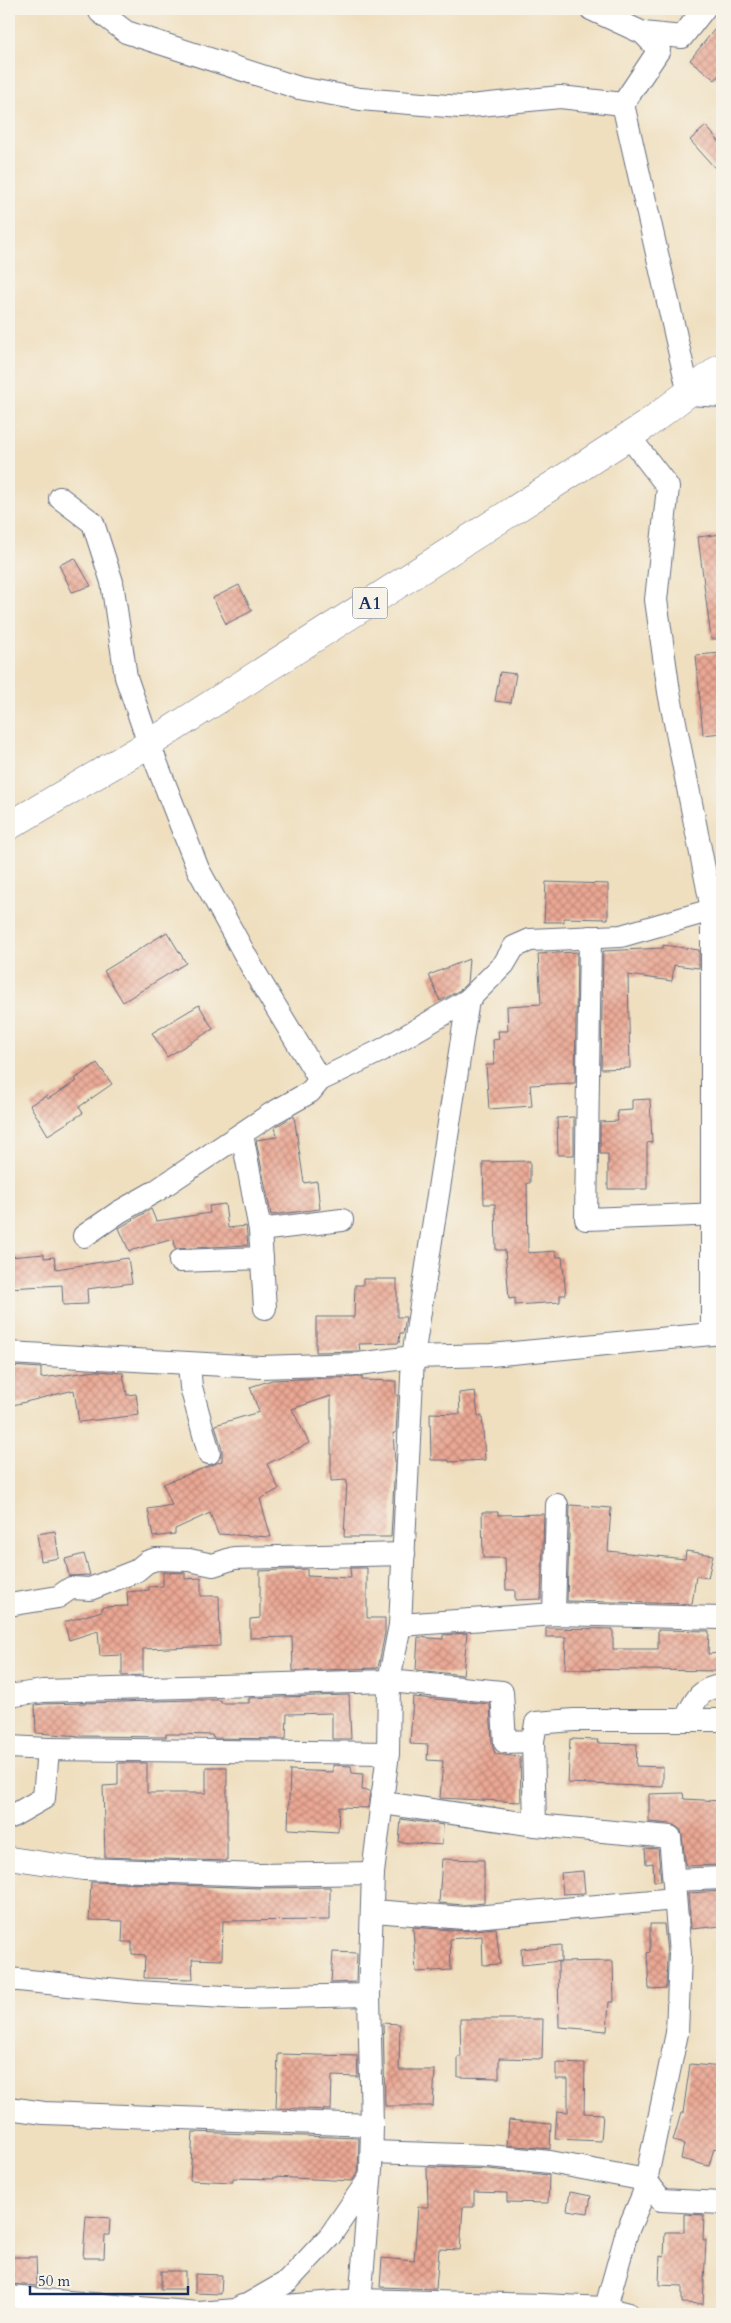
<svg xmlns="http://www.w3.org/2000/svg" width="731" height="2323" font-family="Cardo,serif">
  <defs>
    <pattern id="building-cross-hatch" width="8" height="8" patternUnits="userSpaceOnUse" patternTransform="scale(1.25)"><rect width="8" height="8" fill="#eba793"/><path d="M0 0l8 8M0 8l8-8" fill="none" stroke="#be887b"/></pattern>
  </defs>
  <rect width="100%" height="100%" fill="#f7f3e8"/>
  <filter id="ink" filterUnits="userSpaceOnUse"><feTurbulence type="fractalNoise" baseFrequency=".02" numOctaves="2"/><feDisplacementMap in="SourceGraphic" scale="10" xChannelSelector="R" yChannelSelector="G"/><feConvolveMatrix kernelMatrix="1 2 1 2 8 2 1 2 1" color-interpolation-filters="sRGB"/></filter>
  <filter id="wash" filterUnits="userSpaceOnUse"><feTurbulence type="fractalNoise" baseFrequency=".0096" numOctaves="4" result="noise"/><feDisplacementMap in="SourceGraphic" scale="20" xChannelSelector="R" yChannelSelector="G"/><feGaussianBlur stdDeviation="1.12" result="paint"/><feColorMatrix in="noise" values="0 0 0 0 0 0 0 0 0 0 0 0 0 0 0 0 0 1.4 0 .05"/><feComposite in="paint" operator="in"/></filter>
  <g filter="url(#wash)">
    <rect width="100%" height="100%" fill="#efdfbf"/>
    <g id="blocks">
      <!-- building -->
      <g fill="url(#building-cross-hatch)">
        <polygon points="722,20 722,71 715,80 690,60"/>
        <polygon points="706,126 722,145 722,176 690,140"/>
        <polygon points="722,534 722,639 711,639 698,537"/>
        <polygon points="75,558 91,586 72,592 59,565"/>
        <polygon points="239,585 252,611 226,624 213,598"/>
        <polygon points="722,653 722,733 703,735 696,655"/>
        <polygon points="500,672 516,674 511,703 495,701"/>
        <polygon points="546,882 608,884 608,919 564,918 564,922 544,922"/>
        <polygon points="167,932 186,963 123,1002 104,971"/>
        <polygon points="663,945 699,950 699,968 674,965 672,981 628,975 630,1068 601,1069 603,951 663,948"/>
        <polygon points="577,952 575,1083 530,1085 532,1106 489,1109 486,1065 494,1065 493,1040 499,1039 498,1031 508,1031 507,1006 541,1004 538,954"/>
        <polygon points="469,959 467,983 460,990 440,1001 429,975"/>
        <polygon points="199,1005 213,1029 167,1057 152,1033"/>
        <polygon points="97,1063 112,1084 79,1107 83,1113 48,1135 30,1105 46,1096 48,1099 77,1081 75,1079"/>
        <polygon points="650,1099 652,1142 647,1143 647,1189 608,1189 608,1154 600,1154 600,1122 618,1121 617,1111 632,1110 632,1100"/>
        <polygon points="294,1116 304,1183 317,1181 320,1209 271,1215 256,1140 277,1137 275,1127"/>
        <polygon points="574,1117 574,1155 558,1155 557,1118"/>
        <polygon points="530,1161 530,1183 527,1183 528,1253 556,1251 557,1257 562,1257 566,1295 560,1295 560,1302 515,1305 515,1298 509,1299 505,1250 496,1250 495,1204 484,1204 483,1162"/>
        <polygon points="225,1204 228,1228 246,1226 248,1245 175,1249 174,1239 129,1251 119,1228 151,1209 156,1221 210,1213 209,1206"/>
        <polygon points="44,1254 44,1258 54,1257 56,1269 128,1258 132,1283 87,1289 88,1304 63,1305 62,1285 9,1288 9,1257"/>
        <polygon points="363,1279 397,1279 397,1317 406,1317 403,1333 400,1333 399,1343 359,1344 360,1351 316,1352 316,1317 354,1317 355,1285 363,1285"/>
        <polygon points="9,1366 41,1368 41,1378 97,1371 123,1373 127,1395 136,1394 139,1415 79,1422 74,1390 9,1406"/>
        <polygon points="362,1377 362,1380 396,1381 396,1395 398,1395 396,1433 393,1433 395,1462 391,1537 344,1537 347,1480 331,1481 331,1396 292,1409 309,1443 267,1464 279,1489 260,1499 271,1537 218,1534 210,1513 175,1529 175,1534 153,1537 148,1509 172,1505 163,1484 222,1461 222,1450 215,1425 259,1412 250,1387 272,1380"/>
        <polygon points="475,1391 478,1416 482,1416 485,1460 449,1462 449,1460 431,1460 430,1413 460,1414 459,1393"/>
        <polygon points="570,1505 611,1508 608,1551 685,1559 686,1551 713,1555 708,1578 696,1576 692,1604 567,1601"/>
        <polygon points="482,1512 498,1512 498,1515 544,1514 541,1599 515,1600 515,1590 506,1590 505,1558 483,1558"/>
        <polygon points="55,1531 59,1558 41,1561 37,1534"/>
        <polygon points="84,1554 90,1575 69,1576 65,1559"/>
        <polygon points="350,1568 367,1568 367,1618 385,1618 385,1633 378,1668 293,1671 292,1637 250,1638 250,1619 260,1618 260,1571 307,1569 307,1576 351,1578"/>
        <polygon points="163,1572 185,1573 185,1579 201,1578 201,1596 219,1596 220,1646 143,1649 143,1675 122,1676 122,1655 100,1656 98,1631 69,1640 64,1622 102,1611 102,1607 128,1606 127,1592 149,1590 149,1587 163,1586"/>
        <polygon points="546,1628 613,1629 613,1649 658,1649 658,1630 709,1631 708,1654 722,1653 722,1671 565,1669 566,1637 546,1637"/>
        <polygon points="467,1633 463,1675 416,1670 418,1637 443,1639 443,1635"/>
        <polygon points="349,1695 351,1739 332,1739 332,1713 287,1714 286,1739 213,1738 212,1735 175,1734 166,1734 166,1737 82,1736 36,1733 35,1705 44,1704 194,1700 221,1700 221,1703 249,1703 249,1698"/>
        <polygon points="413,1697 490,1704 492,1743 495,1754 520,1757 521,1802 440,1798 443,1761 427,1760 428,1745 410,1744"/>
        <polygon points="570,1739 598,1740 597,1743 637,1744 636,1766 663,1767 663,1787 568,1783"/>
        <polygon points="118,1763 147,1763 147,1793 206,1793 206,1767 227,1767 227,1861 105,1857 103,1786 118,1785"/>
        <polygon points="333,1765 351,1766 352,1773 363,1774 362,1790 370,1791 368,1808 339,1807 338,1832 288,1829 290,1770 333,1772"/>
        <polygon points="683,1793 684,1799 722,1801 722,1865 686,1866 681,1830 672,1824 649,1822 649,1794"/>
        <polygon points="401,1819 443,1825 442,1845 399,1842"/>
        <polygon points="645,1848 658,1849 661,1881 654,1881 653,1863 646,1864"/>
        <polygon points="442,1859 484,1860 484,1903 464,1905 439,1903"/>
        <polygon points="583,1871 585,1893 563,1894 561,1873"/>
        <polygon points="91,1882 260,1888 330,1887 330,1920 223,1921 222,1960 192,1959 193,1979 144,1978 145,1955 132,1954 132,1942 122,1942 123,1921 89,1920"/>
        <polygon points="722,1891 722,1926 691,1929 688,1893"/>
        <polygon points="650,1924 664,1924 667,1954 666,1988 649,1989 647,1953 650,1952"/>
        <polygon points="413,1927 463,1931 496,1928 500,1964 483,1965 482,1936 450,1939 451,1970 416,1972"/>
        <polygon points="561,1945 561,1961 522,1965 521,1949"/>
        <polygon points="333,1952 357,1953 356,1982 331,1983"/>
        <polygon points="613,1961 614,2002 609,2002 607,2031 559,2027 558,1962"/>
        <polygon points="460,2019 543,2019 542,2059 499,2058 499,2078 458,2077 458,2057 461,2057"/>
        <polygon points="383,2023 400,2024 399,2070 435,2070 433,2106 385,2106"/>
        <polygon points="278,2054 357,2056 358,2077 332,2076 331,2110 276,2108"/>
        <polygon points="556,2063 585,2064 584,2113 603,2114 601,2141 555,2139 557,2111 568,2112 568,2079 556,2079"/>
        <polygon points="690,2064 722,2067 722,2150 714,2148 709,2166 681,2159 684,2144 673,2141 681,2113 683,2113"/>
        <polygon points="509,2120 551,2124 550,2149 507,2145"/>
        <polygon points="193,2132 359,2138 358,2172 352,2181 274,2177 274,2179 233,2178 233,2182 190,2180"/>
        <polygon points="427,2167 488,2169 549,2175 548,2203 507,2202 507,2193 474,2192 474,2207 463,2207 460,2250 439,2249 436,2289 380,2287 382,2258 414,2261 418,2207 428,2207"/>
        <polygon points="570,2192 591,2196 588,2213 567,2210"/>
        <polygon points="684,2214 704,2215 703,2240 706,2240 703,2304 682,2303 682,2286 659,2285 660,2256 664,2257 665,2232 684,2232"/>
        <polygon points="86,2216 110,2218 109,2235 105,2235 104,2258 83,2258"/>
        <polygon points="9,2257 36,2257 37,2286 10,2284"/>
        <rect x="161" y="2271" width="24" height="18"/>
        <polygon points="195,2274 222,2275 221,2294 195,2293"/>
      </g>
    </g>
  </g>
  <g filter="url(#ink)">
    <use href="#blocks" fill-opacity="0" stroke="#656d80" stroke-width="1"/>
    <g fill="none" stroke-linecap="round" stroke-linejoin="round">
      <defs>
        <g id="street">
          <polyline points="106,9 100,12 126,32 299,88 360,99 460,107 560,97 623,104 689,394 722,396"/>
          <polyline points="591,9 643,33 682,37 704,9"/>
          <polyline points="623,104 659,50 643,33"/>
          <polyline points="628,435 668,487 656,600 669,692 712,909 712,1333"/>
          <polyline points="60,498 93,523 112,582 126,677 149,744 198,869 254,971 320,1080"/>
          <polyline points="590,937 586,1219 722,1214"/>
          <polyline points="242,1134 260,1230 265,1308"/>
          <polyline points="260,1230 342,1220"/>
          <polyline points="84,1236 119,1212 156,1191 271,1114 310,1092 320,1080 382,1050 468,1000 504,964 514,947 530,940 621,936 722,907"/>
          <polyline points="180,1261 262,1258"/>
          <polyline points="9,1353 260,1367 358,1364 413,1357 491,1355 722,1333"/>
          <polyline points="189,1364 191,1387 209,1453"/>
          <polyline points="9,1605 58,1597 71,1588 90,1589 136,1571 147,1562 156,1559 189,1560 213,1565 234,1558 404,1554"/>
          <polyline points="554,1614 557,1505"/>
          <polyline points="400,1625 554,1614 722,1618"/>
          <polyline points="9,1696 43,1691 389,1681 502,1692 505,1742 533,1741 536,1723 574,1720 722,1720"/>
          <path d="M685,1720C695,1701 699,1688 722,1686"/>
          <polyline points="533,1741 535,1825"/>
          <polyline points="9,1747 48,1749 10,1747"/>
          <polyline points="383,1803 535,1825 670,1837 680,1954 677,2033 643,2195 627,2232 604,2314"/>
          <polyline points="9,1818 44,1798 48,1749 388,1753"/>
          <polyline points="9,1858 84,1869 260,1875 373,1873"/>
          <polyline points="674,1880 722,1878"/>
          <polyline points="374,1911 464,1918 675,1899"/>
          <polyline points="9,1979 137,1992 242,1998 369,1995"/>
          <polyline points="9,2108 44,2113 372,2125"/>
          <polyline points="372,2152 489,2156 550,2162 646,2180 661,2200 722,2203"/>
          <polyline points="9,2297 199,2313 359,2300 543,2305 604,2308 628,2314"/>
          <polyline points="242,2306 247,2305 287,2282 330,2236 369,2179"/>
          <polyline points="359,2314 371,2169 372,2125 369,1995 373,1873 388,1753 389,1681 400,1625 413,1357 468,1000"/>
        </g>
        <polyline id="highway" points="9,826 149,744 547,489 646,425 722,367"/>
      </defs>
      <!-- street casing -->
      <use href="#street" stroke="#656d80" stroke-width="24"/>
      <!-- highway casing -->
      <use href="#highway" stroke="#656d80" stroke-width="29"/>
      <!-- street -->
      <use href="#street" stroke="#fff" stroke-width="22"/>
      <!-- highway -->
      <use href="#highway" stroke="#fff" stroke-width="28"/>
    </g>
  </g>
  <g text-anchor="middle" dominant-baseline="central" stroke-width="4" stroke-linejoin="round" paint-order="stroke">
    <!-- shield labels -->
    <rect fill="#f7f3e8" stroke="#5d6a87" stroke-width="1" x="352.5" y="587.5" width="35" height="31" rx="4"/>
    <g font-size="18" font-weight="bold" fill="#1b2f5e">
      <text x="370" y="603">A1</text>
    </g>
  </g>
  <!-- margin -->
  <rect width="731" height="2323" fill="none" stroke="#f7f3e8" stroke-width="30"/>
  <!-- scale -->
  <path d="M30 2286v8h158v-8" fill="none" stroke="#1b2f5e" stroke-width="2.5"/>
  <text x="38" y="2286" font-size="15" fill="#1b2f5e" stroke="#f7f3e8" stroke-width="4" paint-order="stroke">50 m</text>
</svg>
